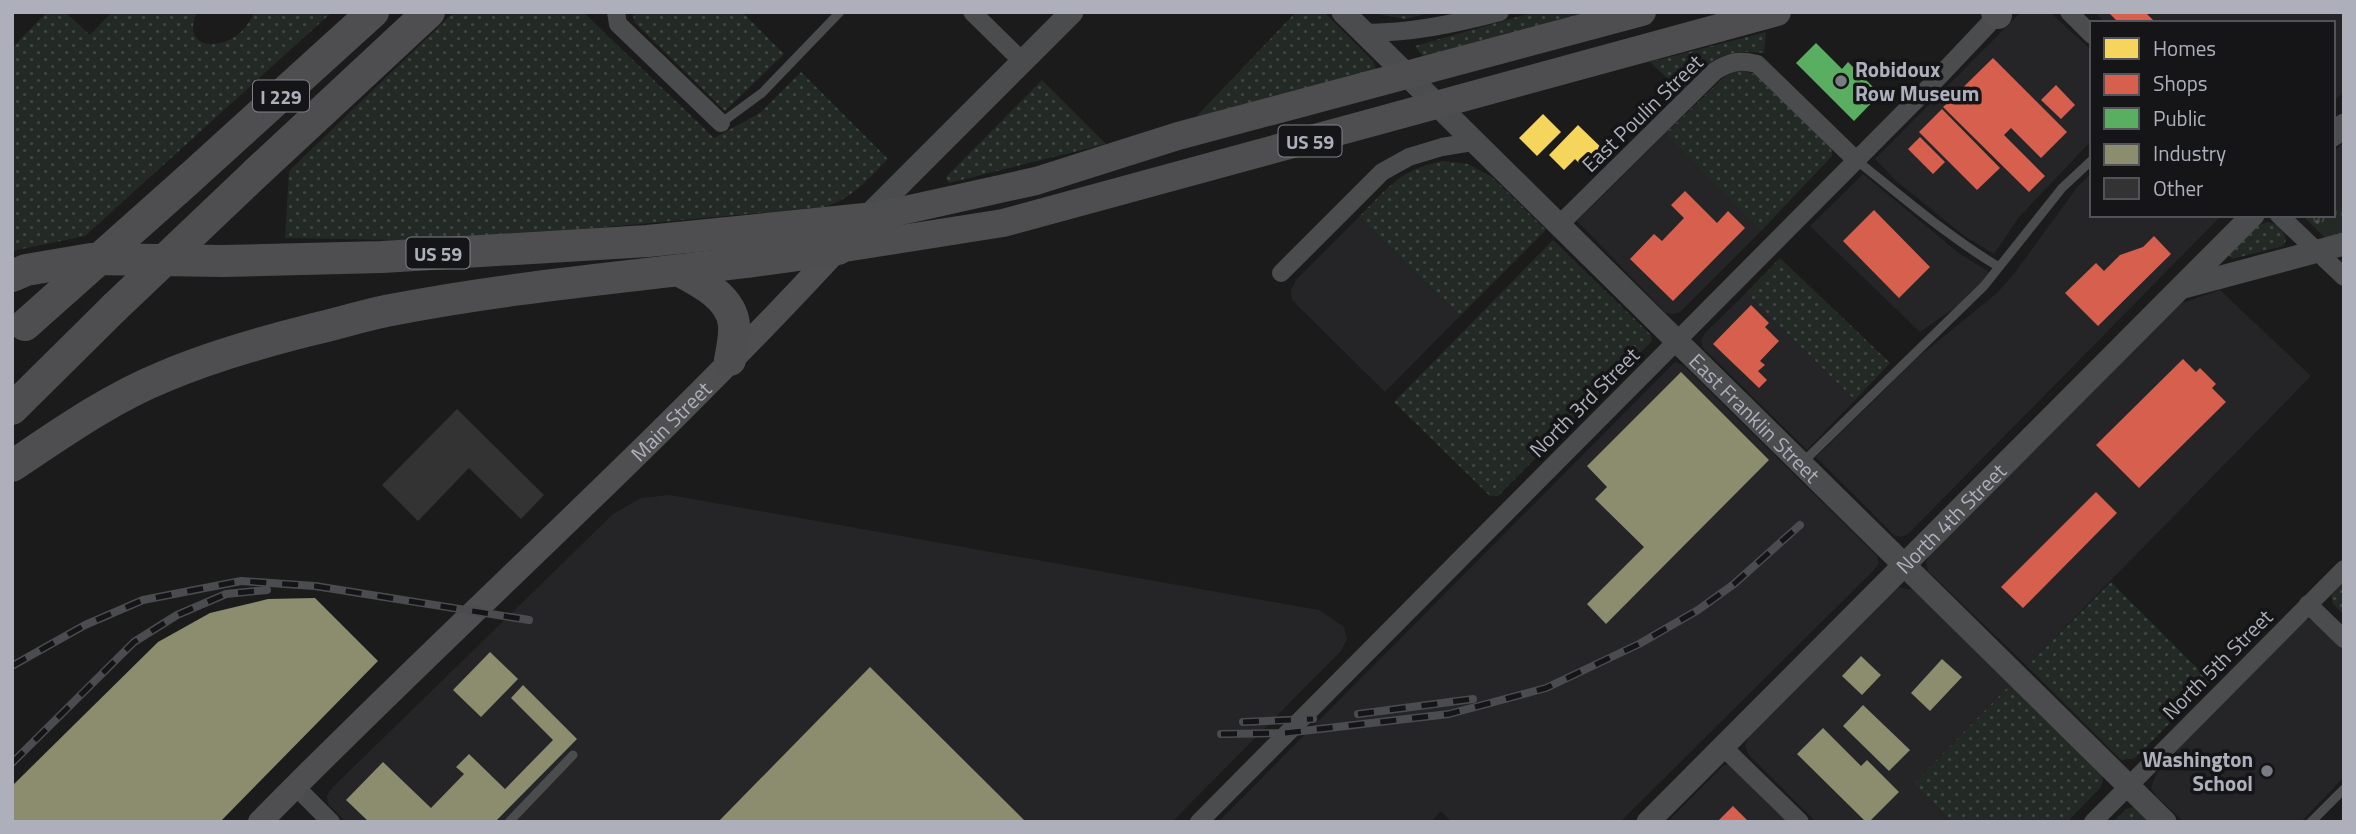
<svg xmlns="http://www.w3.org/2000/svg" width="2356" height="834" font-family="'Titillium Web',sans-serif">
  <defs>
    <pattern id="grass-dots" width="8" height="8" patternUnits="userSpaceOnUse" patternTransform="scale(1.75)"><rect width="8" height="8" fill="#232a25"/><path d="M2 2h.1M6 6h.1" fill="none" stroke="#404643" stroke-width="1.8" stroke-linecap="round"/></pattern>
    <pattern id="park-tufts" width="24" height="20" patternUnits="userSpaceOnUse" patternTransform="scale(1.75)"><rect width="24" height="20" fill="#232a25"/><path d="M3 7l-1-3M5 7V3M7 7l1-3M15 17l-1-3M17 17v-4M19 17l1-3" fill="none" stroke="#404643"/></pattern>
  </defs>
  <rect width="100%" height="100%" fill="#1b1b1b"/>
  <!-- built -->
  <g fill="#252527">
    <polygon points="2021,12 2050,12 2092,51 2092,140 2019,217 1994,254 1963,235 1894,179 1875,159"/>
    <polygon points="2095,12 2344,12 2344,91 2333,102 2333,23 2105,23"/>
    <polygon points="1665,134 1761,231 1680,312 1673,314 1666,313 1577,221"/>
    <polygon points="2344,142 2344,207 2333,209 2333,153"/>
    <polygon points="2092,173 2092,215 2222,215 1908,534 1901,537 1894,535 1816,457 1917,358 1997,293 2016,271 2078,186"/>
    <polygon points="1863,174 1960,254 1989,272 1981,286 1962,303 1920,332 1810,226"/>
    <polygon points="1359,217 1460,316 1385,392 1292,300 1291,290 1296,280"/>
    <polygon points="2220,290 2311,376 2027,666 1928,571 1926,562 1932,550 2172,311 2182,303"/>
    <polygon points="1746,293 1855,400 1807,450 1703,348 1701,340 1705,333"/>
    <polygon points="1675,362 1683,365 1877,556 1879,563 1873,571 1620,822 1452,822 1441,811 1431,822 1218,822"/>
    <polygon points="670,495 1319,610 1344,627 1347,639 1341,651 1172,822 346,822 328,804 327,795 333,787 613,514 641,498"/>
    <polygon points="1898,587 1914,590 2010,685 1913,784 1952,822 1816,822 1749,755 1745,746 1748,738"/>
    <polygon points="2308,619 2315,622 2344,651 2344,777 2301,822 2184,822 2156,796 2151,788 2154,779 2164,759 2300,623"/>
    <polygon points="1724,765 1733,765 1790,822 1667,822"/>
  </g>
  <!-- grass -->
  <g fill="url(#grass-dots)">
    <path d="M47,12H65L90,35L112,12H197C177,55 238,55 254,12H332L85,236L12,251V48Z"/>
    <path d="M454,12H583L714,138L760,113L801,72L888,159C868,179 851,200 824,207L452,241L285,238L289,171Z"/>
    <polygon points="632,12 742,12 784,54 725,111 635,23"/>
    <polygon points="1296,12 1324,12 1373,61 1376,70 1196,117"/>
    <polygon points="1367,12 1434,12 1405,19"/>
    <polygon points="1535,12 1589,12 1424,58 1415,46"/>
    <path d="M1766,32L1764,53C1720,48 1710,61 1681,91L1650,62Z"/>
    <polygon points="1739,69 1754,74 1831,147 1832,156 1761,231 1665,134 1724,77"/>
    <polygon points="1042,80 1106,144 949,183 946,177"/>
    <path d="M1443,161L1468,164L1492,177L1546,230L1460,316L1359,217C1389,187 1399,170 1443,161Z"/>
    <path d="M2267,222C2277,223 2284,231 2286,240L2283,246L2232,259L2229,255L2257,226Z"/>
    <polygon points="1553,240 1651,335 1652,341 1498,496 1490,496 1394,402"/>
    <polygon points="1780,258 1890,363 1855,400 1746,293"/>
    <polygon points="2344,580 2344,615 2333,604 2331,596"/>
    <polygon points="2111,582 2211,682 2135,758 2121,760 2027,666"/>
    <polygon points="2010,685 2101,775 2103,781 2100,788 2067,822 1952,822 1913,784"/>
    <polygon points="2134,807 2153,822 2113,822 2126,809"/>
  </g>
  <!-- park -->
  <polygon fill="url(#park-tufts)" points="2344,207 2344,256 2303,216 2333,215 2333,209"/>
  <!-- homes -->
  <g fill="#f6d55c">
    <polygon points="1543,114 1561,132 1537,156 1519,138"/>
    <polygon points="1578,125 1611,157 1592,176 1575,159 1564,170 1549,155"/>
  </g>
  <!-- shops -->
  <g fill="#d6604d">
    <polygon points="2108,12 2145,12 2156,23 2119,23"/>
    <polygon points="1993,58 2067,132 2041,158 2011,128 2004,135 2045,176 2029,192 1943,107"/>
    <polygon points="2056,85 2075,105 2061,119 2041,100"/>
    <polygon points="1942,109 2000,168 1977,190 1919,132"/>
    <polygon points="1920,137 1945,162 1933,174 1908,149"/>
    <polygon points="1685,191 1717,223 1728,211 1745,228 1673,301 1630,259 1654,234 1662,241 1684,218 1671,205"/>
    <polygon points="1874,210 1930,267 1899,298 1843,241"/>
    <polygon points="2154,236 2171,254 2098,326 2065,293 2096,263 2104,271 2120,255 2143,247"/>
    <polygon points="1751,305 1769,323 1765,327 1779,341 1760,361 1765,365 1758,371 1767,380 1759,388 1713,344"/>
    <polygon points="2183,359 2196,372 2200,368 2216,384 2212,388 2226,402 2139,488 2096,445"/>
    <polygon points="2096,492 2117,513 2023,608 2001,587"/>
    <polygon points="1733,806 1749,822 1717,822"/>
  </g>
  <!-- public -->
  <polygon fill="#5aae61" points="1816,43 1842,69 1848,62 1880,94 1854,121 1796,63"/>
  <!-- industry -->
  <g fill="#8c8c6e">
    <polygon points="1681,372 1769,460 1606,624 1587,604 1644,547 1595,499 1607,487 1587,466"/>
    <polygon points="315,598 378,661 220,822 12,822 12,786 158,642 210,613 268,599"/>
    <polygon points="490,652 518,679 481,717 453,690"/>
    <polygon points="1861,656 1881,675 1862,695 1842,676"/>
    <polygon points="1942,659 1962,677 1930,711 1911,693"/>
    <polygon points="870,667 1026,822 718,822"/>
    <polygon points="523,685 577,739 495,822 369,822 346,800 383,762 431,808 464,774 456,767 469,754 505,789 553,740 511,698"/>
    <polygon points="1863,705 1910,750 1889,771 1843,726"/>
    <polygon points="1823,728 1861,766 1867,760 1899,792 1869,822 1866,822 1797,754"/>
  </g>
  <!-- building -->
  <polygon fill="#333" points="457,409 544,495 521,519 469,468 418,521 382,485"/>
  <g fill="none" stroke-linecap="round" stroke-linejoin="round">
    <!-- path -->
    <g stroke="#4c4d50" stroke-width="3.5" stroke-dasharray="3.5 5" stroke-linecap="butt">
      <polyline points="2333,213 2344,214"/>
      <polyline points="2316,223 2325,215"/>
    </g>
    <!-- service -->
    <g stroke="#4b4c4e" stroke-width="9">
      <polyline points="721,123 762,93 840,12"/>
      <path d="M1856,160C1903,197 1947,236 1999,267"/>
      <polyline points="1802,463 1984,286 2062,188 2092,160"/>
      <polyline points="509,822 573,755"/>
      <polyline points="2311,822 2344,789"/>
    </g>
    <!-- minor -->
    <g stroke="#4b4c4e" stroke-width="18">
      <polyline points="616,12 618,24 721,123"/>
      <polyline points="972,12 1023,62"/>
      <polyline points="2069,12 2092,35"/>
      <path d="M1363,33C1411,33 1454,24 1500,12"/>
      <polyline points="2279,215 2344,277"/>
      <path d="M1558,226L1715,71C1731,61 1740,60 1757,64L1856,160"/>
      <polyline points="1281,273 1382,172 1409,157 1442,147 1472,142"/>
      <polyline points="2308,604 2344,639"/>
      <polyline points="1723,747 1800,822"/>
      <polyline points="295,786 331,822"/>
      <polyline points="1199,822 1931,85 2000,12"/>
      <polyline points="2093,822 2344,569"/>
    </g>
    <!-- tertiary -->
    <g stroke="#4b4c4e" stroke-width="23">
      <path id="s1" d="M1343,12L2165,822"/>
      <polyline points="2333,135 2344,125"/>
      <polyline points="865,219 1072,12"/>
      <polyline points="2184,287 2344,244"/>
      <path id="s2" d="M1648,822L2253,215"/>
    </g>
    <!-- secondary -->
    <path stroke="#4f4f52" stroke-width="24" id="s3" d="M260,822C452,626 658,445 843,243"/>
    <!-- primary -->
    <g stroke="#4e4e51" stroke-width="28">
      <polyline points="1995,12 1998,15"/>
      <polyline points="865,219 1036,181 1178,136 1642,12"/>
      <polyline points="838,249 1003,223 1777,12"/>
    </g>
    <!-- motorway -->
    <g stroke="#4e4e51" stroke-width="32">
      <polyline points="257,172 429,12"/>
      <polyline points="189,179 373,12"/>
      <path d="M680,271C701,282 732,298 734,325C735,336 732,349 730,360"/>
      <polyline points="12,276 26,270 91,259 223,261 382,257 648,241 865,219"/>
      <polyline points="12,409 114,308"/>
      <path d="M12,466C60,434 109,399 163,377C212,356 262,342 314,329C340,323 365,315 391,310C539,281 689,273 838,249"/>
    </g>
    <defs>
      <g id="rail">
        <polyline points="12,666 85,625 143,600 241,581 315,586 529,620"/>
        <polyline points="1358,714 1473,699"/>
        <polyline points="1243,722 1313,719"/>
        <polyline points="1221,734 1285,733 1449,714 1546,688 1639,644 1698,610 1734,584 1800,525"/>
        <polyline points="12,763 134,642 177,615 226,594 267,590"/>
      </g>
    </defs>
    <!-- rail casing -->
    <use href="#rail" stroke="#4b4c4f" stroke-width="8"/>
    <!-- rail -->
    <use href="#rail" stroke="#151517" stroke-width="5" stroke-dasharray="16" stroke-linecap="butt"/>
    <!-- motorway-bridge -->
    <g stroke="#4e4e51" stroke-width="32">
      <polyline points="114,308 257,172"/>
      <polyline points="25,325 189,179"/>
    </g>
  </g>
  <!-- markers -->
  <g fill="#7a7c83" stroke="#151517" stroke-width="2.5">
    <circle cx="1841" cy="81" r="7"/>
    <circle cx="2267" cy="771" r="7"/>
  </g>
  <g text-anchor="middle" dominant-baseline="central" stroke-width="7" stroke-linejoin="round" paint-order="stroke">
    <!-- shield labels -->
    <g fill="#151517" stroke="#7f828a" stroke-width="2">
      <rect x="253" y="80.5" width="56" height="31" rx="5"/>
      <rect x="1278.5" y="125.5" width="63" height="31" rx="5"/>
      <rect x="406.5" y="237.5" width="63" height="31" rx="5"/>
    </g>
    <g font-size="19" font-weight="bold" fill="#adb0bb">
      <text x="281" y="96">I 229</text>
      <text x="1310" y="141">US 59</text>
      <text x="438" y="253">US 59</text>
    </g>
    <!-- poi labels -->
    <g font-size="21" font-weight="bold" fill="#adb0bb" stroke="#151517" text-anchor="start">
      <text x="1855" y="69">Robidoux<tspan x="1855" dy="24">Row Museum</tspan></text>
      <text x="2253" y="759" text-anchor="end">Washington<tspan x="2253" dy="24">School</tspan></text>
    </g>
    <!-- street labels -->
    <g font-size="21" fill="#adb0bb" stroke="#151517">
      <text transform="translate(1642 113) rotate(-44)">East Poulin Street</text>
      <text transform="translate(1584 402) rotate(-45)">North 3rd Street</text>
      <text stroke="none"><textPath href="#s1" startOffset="578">East Franklin Street</textPath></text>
      <text stroke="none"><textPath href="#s3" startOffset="574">Main Street</textPath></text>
      <text stroke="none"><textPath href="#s2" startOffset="429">North 4th Street</textPath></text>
      <text transform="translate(2217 664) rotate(-45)">North 5th Street</text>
    </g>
  </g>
  <!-- border -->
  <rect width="2356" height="834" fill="none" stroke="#adb0bb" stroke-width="28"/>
  <!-- legend -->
  <rect x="2090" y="21" width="245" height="196" fill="#151517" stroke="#525359" stroke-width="2"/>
  <rect x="2104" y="38" width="35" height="21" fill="#f6d55c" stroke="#525359" stroke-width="2"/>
  <text x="2153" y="56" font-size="21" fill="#adb0bb">Homes</text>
  <rect x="2104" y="74" width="35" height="21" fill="#d6604d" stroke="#525359" stroke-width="2"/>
  <text x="2153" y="91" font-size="21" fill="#adb0bb">Shops</text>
  <rect x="2104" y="108" width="35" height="21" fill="#5aae61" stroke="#525359" stroke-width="2"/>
  <text x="2153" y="126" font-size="21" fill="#adb0bb">Public</text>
  <rect x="2104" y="144" width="35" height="21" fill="#8c8c6e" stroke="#525359" stroke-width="2"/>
  <text x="2153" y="161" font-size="21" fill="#adb0bb">Industry</text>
  <rect x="2104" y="178" width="35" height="21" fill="#333333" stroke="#525359" stroke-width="2"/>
  <text x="2153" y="196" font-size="21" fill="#adb0bb">Other</text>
</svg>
